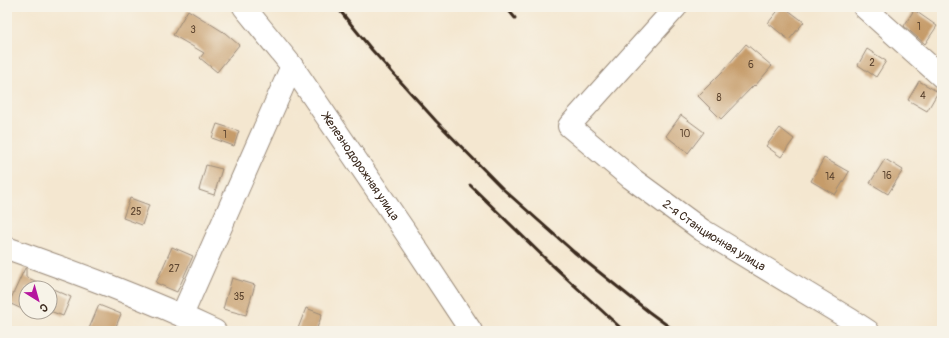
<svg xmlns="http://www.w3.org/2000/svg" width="949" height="338" font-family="Pangolin,sans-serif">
  <rect width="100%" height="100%" fill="#f7f3e8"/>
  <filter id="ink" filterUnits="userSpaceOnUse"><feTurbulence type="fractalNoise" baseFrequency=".025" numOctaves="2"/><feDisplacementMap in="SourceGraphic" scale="8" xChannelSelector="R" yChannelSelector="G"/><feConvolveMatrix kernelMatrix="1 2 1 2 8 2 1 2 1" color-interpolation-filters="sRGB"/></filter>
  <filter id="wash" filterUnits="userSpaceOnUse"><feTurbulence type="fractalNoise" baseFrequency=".012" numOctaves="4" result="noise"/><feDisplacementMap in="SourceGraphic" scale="16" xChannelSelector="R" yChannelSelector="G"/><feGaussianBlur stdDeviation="0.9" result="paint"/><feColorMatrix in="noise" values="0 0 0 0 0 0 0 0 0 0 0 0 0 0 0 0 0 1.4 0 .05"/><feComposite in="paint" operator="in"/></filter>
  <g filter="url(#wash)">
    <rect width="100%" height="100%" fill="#f4e7d0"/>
    <g id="blocks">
      <!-- building -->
      <g fill="#c69c6b">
        <polygon points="781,7 784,7 804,22 789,40 768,23"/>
        <polygon points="188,10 225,33 239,45 217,72 200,58 204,53 173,35"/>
        <polygon points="914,10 937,26 925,44 904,26"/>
        <polygon points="746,44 772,66 755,86 754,85 721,119 698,96 722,72"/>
        <polygon points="867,49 886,61 876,77 858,65"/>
        <polygon points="919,81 938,92 927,111 908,100"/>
        <polygon points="681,115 704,132 688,153 666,136"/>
        <polygon points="217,124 239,131 234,146 212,138"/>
        <polygon points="780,128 794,139 781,157 766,146"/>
        <polygon points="824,158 849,172 835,195 811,181"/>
        <polygon points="885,159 903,170 888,194 870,183"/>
        <polygon points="206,165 222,169 214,195 199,190"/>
        <polygon points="130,198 149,205 142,225 123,218"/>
        <polygon points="172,247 193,256 177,292 156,283"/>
        <polygon points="25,268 26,268 26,277 71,297 63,316 50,311 50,288 26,288 26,311 9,303"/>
        <polygon points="232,278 255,285 246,315 223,309"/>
        <polygon points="99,305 121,314 114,331 88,331"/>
        <polygon points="306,308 322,314 316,331 297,331"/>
      </g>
    </g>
  </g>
  <g filter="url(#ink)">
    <use href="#blocks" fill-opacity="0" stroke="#988877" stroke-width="1"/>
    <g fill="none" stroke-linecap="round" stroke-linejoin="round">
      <defs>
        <g id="minor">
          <path id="s1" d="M244,7L292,66L404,230L471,331"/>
          <path id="s2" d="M676,7L569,126L631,178L702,230L851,320L868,331"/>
          <polyline points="864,7 942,77"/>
          <path d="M7,248C77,273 148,299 215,331"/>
          <polyline points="182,315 292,66"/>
        </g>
      </defs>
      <!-- minor casing -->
      <use href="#minor" stroke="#988877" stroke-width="24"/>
      <!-- minor -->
      <use href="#minor" stroke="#fff" stroke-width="22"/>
      <!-- rail -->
      <g stroke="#3b2a1e" stroke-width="3">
        <polyline points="337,7 372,50 436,121 503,189 574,252 649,312 675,331"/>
        <polyline points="506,7 515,18"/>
        <polyline points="470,185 551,264 624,331"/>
      </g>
    </g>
  </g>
  <g text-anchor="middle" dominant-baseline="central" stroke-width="3" stroke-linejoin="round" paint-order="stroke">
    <!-- number labels -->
    <g font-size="10" fill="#5e4631">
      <text x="919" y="27">1</text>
      <text x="193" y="30">3</text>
      <text x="872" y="63">2</text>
      <text x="751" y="65">6</text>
      <text x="923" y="96">4</text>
      <text x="719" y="98">8</text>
      <text x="685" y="134">10</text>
      <text x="225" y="135">1</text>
      <text x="887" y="176">16</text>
      <text x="830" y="177">14</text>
      <text x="136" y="212">25</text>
      <text x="174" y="269">27</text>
      <text x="239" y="297">35</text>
    </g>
    <!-- street labels -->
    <g font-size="12" fill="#3b2a1e" stroke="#f7f3e8">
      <text stroke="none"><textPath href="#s1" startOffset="198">Железнодорожная улица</textPath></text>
      <text stroke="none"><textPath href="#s2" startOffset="342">2-я Станционная улица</textPath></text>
    </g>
  </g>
  <!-- margin -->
  <rect width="949" height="338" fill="none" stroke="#f7f3e8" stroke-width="24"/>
  <!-- north arrow -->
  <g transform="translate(38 300) rotate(143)"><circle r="19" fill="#f7f3e8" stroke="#aca397"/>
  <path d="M0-3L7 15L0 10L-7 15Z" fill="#b5179e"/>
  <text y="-6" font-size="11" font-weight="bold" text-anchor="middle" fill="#3b2a1e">С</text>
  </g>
</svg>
